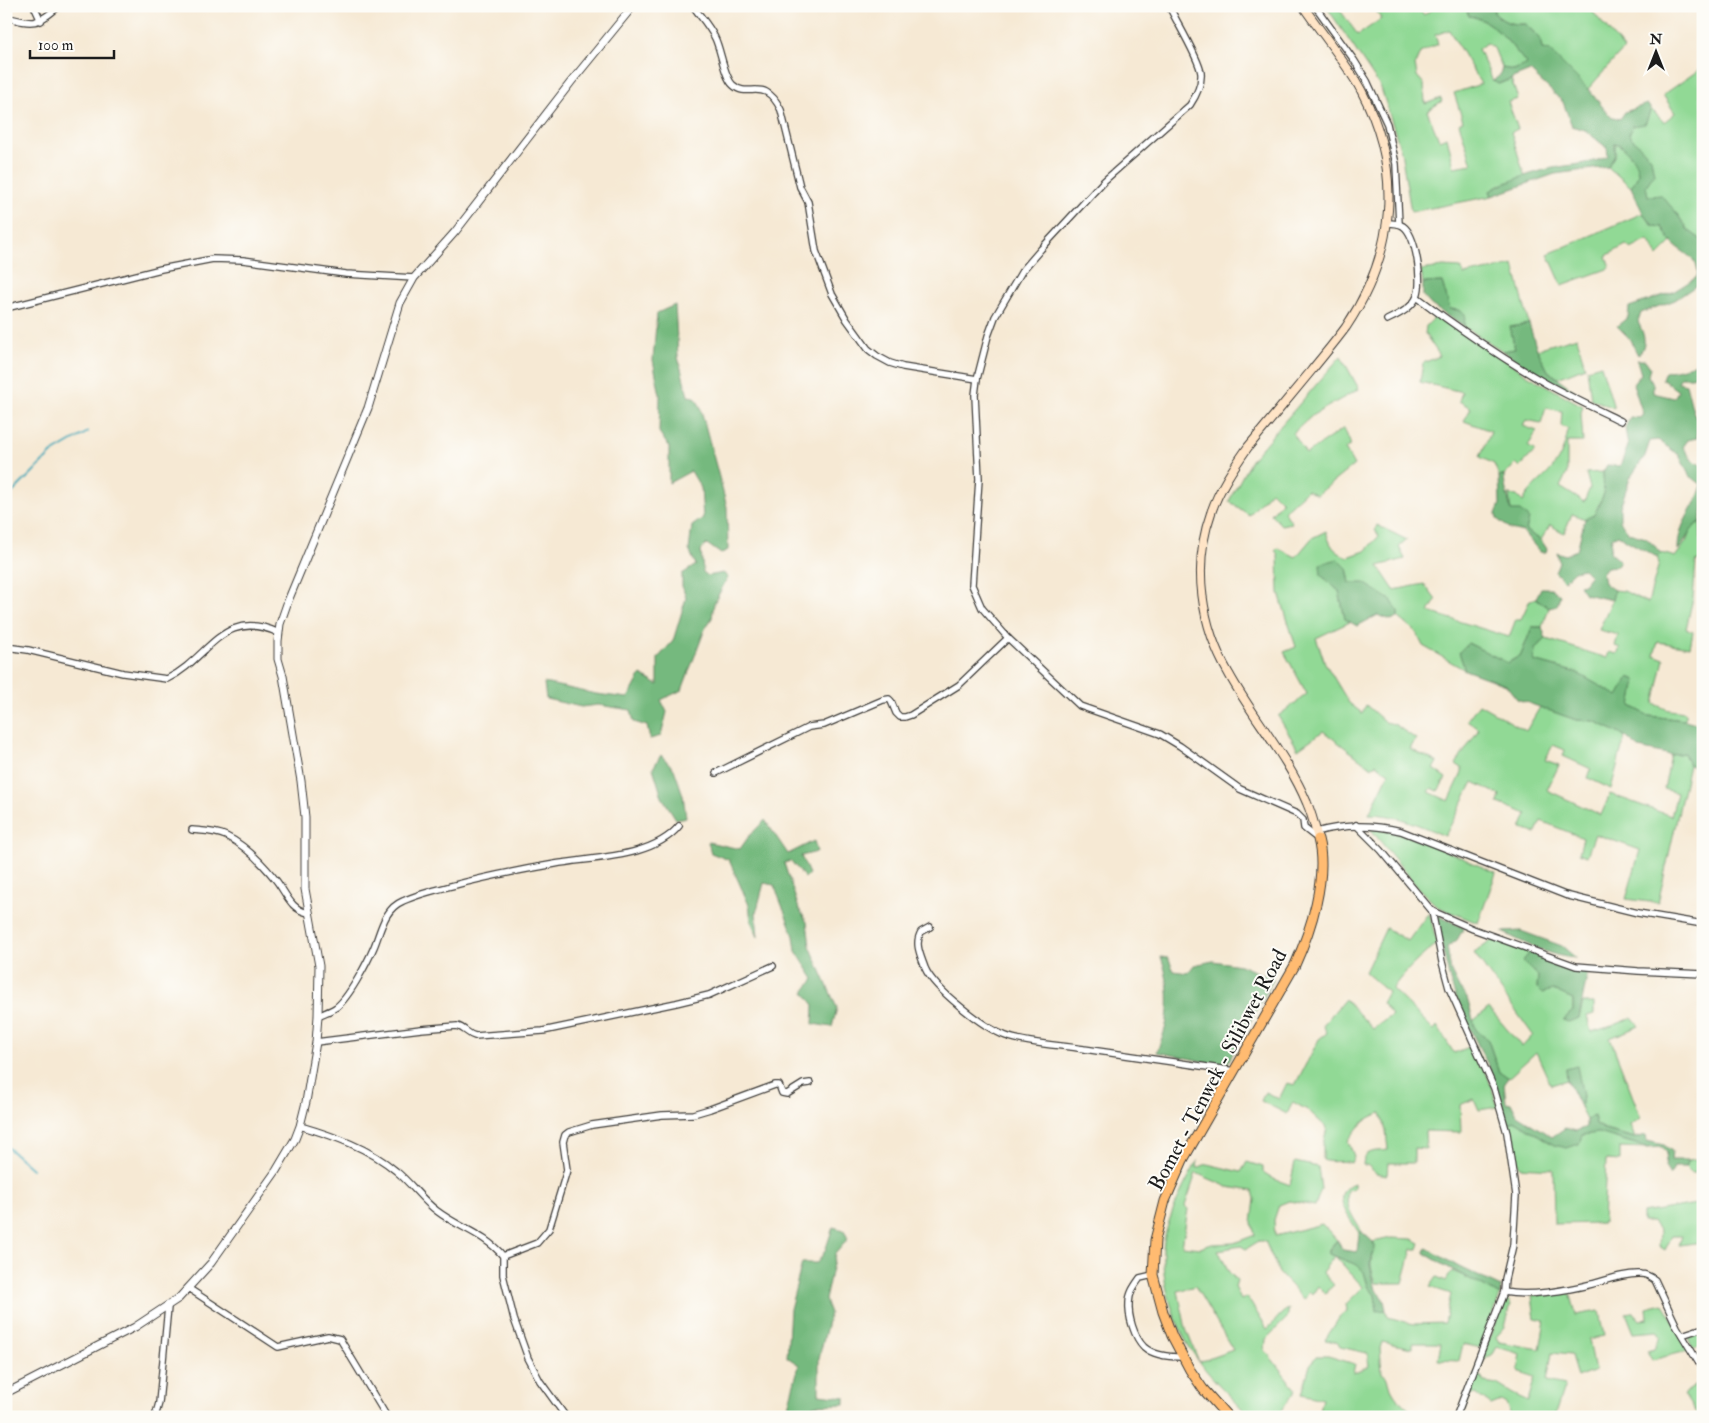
<svg xmlns="http://www.w3.org/2000/svg" width="1709" height="1423" font-family="'IM FELL Double Pica',serif">
  <rect width="100%" height="100%" fill="#fdfcf7"/>
  <filter id="ink" filterUnits="userSpaceOnUse"><feTurbulence type="fractalNoise" baseFrequency=".02" numOctaves="2"/><feDisplacementMap in="SourceGraphic" scale="10" xChannelSelector="R" yChannelSelector="G"/><feConvolveMatrix kernelMatrix="1 2 1 2 8 2 1 2 1" color-interpolation-filters="sRGB"/></filter>
  <filter id="wash" filterUnits="userSpaceOnUse"><feTurbulence type="fractalNoise" baseFrequency=".0096" numOctaves="4" result="noise"/><feDisplacementMap in="SourceGraphic" scale="20" xChannelSelector="R" yChannelSelector="G"/><feGaussianBlur stdDeviation="1.12" result="paint"/><feColorMatrix in="noise" values="0 0 0 0 0 0 0 0 0 0 0 0 0 0 0 0 0 1.4 0 .05"/><feComposite in="paint" operator="in"/></filter>
  <g filter="url(#wash)">
    <rect width="100%" height="100%" fill="#f6e9d4"/>
    <!-- green -->
    <g fill="#91d995" stroke="#567a58" fill-rule="evenodd">
      <path d="M1326,6H1337L1358,35L1381,19L1374,6H1418L1424,15L1436,6H1465L1469,16C1494,19 1511,46 1527,64L1514,70L1502,68L1494,48L1486,43L1478,49L1493,81L1499,84L1511,79L1518,99L1508,102L1518,129L1511,132L1525,177L1500,185L1490,191L1492,196L1411,212L1401,151L1381,88ZM1449,30L1481,84L1454,93L1463,121L1459,123L1472,164L1454,167L1447,137L1439,140L1427,111L1442,101L1441,98L1425,104L1424,84L1417,76L1415,65L1420,53L1438,44L1435,35Z"/>
      <path d="M1494,6H1588L1624,49L1588,89L1550,51L1542,49L1540,38L1525,24C1511,25 1504,22 1494,13Z"/>
      <polygon points="1703,67 1703,241 1688,230 1675,211 1648,196 1629,135 1632,126 1645,123 1651,109 1664,122 1675,113 1663,95"/>
      <path d="M1615,143C1625,146 1638,162 1638,173C1638,178 1633,183 1631,187L1608,167L1615,154Z"/>
      <polygon points="1643,213 1653,226 1662,227 1672,242 1658,256 1648,240 1631,249 1626,245 1606,256 1610,268 1562,285 1548,254"/>
      <polygon points="1514,265 1529,324 1510,327 1515,349 1503,351 1464,327 1465,314 1458,310 1450,309 1442,282 1423,283 1421,270 1443,267 1461,268 1464,275"/>
      <path d="M1436,316L1506,360L1527,375L1583,406L1581,413L1583,442H1567V473L1560,487L1584,502L1590,488L1586,473L1603,472L1604,494L1594,515L1585,519L1572,514L1564,533L1550,525L1541,540L1526,531L1511,512L1509,495L1517,496L1523,502C1530,486 1547,478 1556,463C1562,454 1567,440 1568,429L1561,426L1562,411L1546,408L1541,423L1526,420L1523,426L1537,431L1528,446L1535,451L1520,467L1516,463L1504,476H1499L1494,464L1480,457L1491,431L1464,421L1471,408L1459,401L1462,392L1420,382L1423,363L1440,356L1425,334L1426,326Z"/>
      <polygon points="1577,337 1585,367 1558,378 1548,371 1537,349"/>
      <polygon points="1341,356 1359,389 1313,415 1293,433 1306,454 1344,428 1351,445 1345,449 1354,465 1317,495 1307,490 1284,511 1292,523 1281,525 1271,514 1282,502 1271,491 1249,515 1229,501 1251,460"/>
      <polygon points="1601,365 1614,408 1591,399 1587,369"/>
      <polygon points="1700,522 1702,560 1696,562 1693,598 1686,629 1693,632 1690,647 1658,642 1654,655 1664,659 1654,704 1669,710 1685,712 1685,720 1649,716 1631,706 1636,680 1629,677 1618,697 1577,673 1534,661 1535,649 1546,639 1607,658 1609,652 1617,654 1620,648 1615,646 1618,635 1599,630 1612,600 1614,590 1624,591 1648,603 1659,563 1657,557 1662,553 1675,557 1686,542 1692,527"/>
      <path d="M1377,525L1407,540L1399,547L1405,559L1378,566L1394,590L1424,584L1436,600L1429,612L1509,637L1516,619H1521L1530,600L1536,598L1549,608L1542,627H1532L1521,655L1507,663L1468,643L1459,652L1465,670L1423,646L1416,632L1398,617V611L1350,583L1347,568L1321,575L1339,591L1345,619L1350,622L1316,638L1325,663L1349,703L1362,713L1366,705L1385,722L1394,724L1416,739L1410,749L1437,762L1433,769L1446,778L1438,791L1432,788L1429,792L1449,801L1462,773V768L1456,764L1479,729L1467,720L1479,704L1526,731L1540,707L1576,720L1594,721L1625,736L1611,789L1588,778L1591,769L1563,756L1565,750L1553,745L1545,760L1559,765L1547,790L1601,815L1610,794L1671,816L1677,793L1664,789L1671,755L1684,753L1689,765L1658,903L1626,899L1640,850L1595,834L1587,856L1579,853L1583,838L1541,821L1536,833L1521,829L1527,814L1498,803L1500,795L1473,782L1445,836C1421,826 1396,814 1369,814L1389,773L1376,764L1372,768L1323,731L1298,749L1278,716L1307,694L1284,652L1296,647L1279,593L1278,554L1275,551L1278,548L1296,557L1312,538L1326,531C1330,545 1333,552 1348,557L1365,551L1379,536L1375,530Z"/>
      <path d="M1369,827C1412,832 1456,856 1496,873L1478,923L1438,907L1419,889Z"/>
      <path d="M1429,912L1437,944C1420,957 1405,971 1392,989L1434,1030L1437,1026L1454,1053L1474,1045L1488,1077L1498,1107L1479,1110L1474,1099L1460,1105L1461,1132L1425,1131L1426,1149L1414,1148V1163H1388L1387,1175L1376,1173L1367,1165H1363C1364,1149 1375,1152 1388,1150L1386,1131L1381,1113C1364,1118 1358,1127 1348,1141L1354,1156L1351,1163C1340,1159 1333,1164 1323,1160V1144L1327,1128L1309,1111L1293,1102L1287,1114L1261,1101L1265,1092L1279,1099L1287,1083L1295,1085L1319,1039L1327,1033L1323,1025L1345,999L1373,1029L1392,1015L1382,1003L1388,992L1365,972L1386,928L1408,941Z"/>
      <polygon points="1494,939 1530,952 1523,961 1538,976 1537,988 1553,990 1573,999 1573,1011 1563,1020 1579,1018 1583,1003 1594,1003 1594,1014 1587,1016 1591,1032 1612,1026 1632,1018 1639,1026 1610,1038 1641,1118 1630,1125 1635,1138 1608,1131 1596,1124 1594,1116 1586,1119 1581,1109 1583,1096 1566,1069 1567,1080 1551,1085 1536,1052 1508,1078 1499,1072 1488,1040 1476,1030 1473,1021 1489,1008 1522,1047 1533,1035 1474,953"/>
      <polygon points="1516,1121 1554,1145 1582,1135 1599,1132 1648,1148 1620,1147 1620,1161 1606,1160 1603,1223 1554,1224 1553,1169 1519,1167 1508,1123"/>
      <polygon points="1703,1158 1703,1173 1691,1173 1685,1167 1688,1160"/>
      <path d="M1198,1160L1197,1168L1207,1164L1241,1172L1247,1162L1263,1167V1172L1274,1179L1290,1185L1295,1162L1318,1167L1321,1189L1315,1206L1289,1201L1279,1205L1274,1220L1275,1236L1322,1224L1337,1240L1329,1249V1254L1358,1265L1364,1272L1368,1286L1375,1295L1377,1310H1386L1388,1317L1413,1324L1445,1323L1451,1294L1430,1287L1437,1277L1446,1281L1452,1271L1473,1280L1500,1296L1481,1348L1463,1344L1459,1361L1438,1360L1441,1343H1412V1348L1382,1342L1380,1348L1382,1373L1388,1378C1391,1396 1404,1405 1418,1417H1412L1409,1414L1406,1417H1317L1322,1399L1302,1394L1310,1365L1317,1356H1328L1355,1364L1353,1373L1360,1371L1369,1366L1367,1353L1340,1347L1337,1342L1325,1340L1341,1315L1347,1311L1346,1304L1363,1287L1335,1256L1322,1272L1334,1285L1325,1293L1318,1286L1312,1295L1309,1292L1304,1300L1279,1273L1265,1241H1259L1246,1249L1241,1246L1218,1250L1229,1272L1237,1280L1235,1287L1241,1300L1247,1297L1267,1329C1275,1323 1280,1312 1289,1309L1287,1318L1266,1339L1265,1350L1296,1390L1277,1417H1250C1233,1398 1213,1381 1198,1360C1176,1331 1158,1278 1164,1241C1169,1213 1184,1185 1198,1160ZM1196,1173L1228,1187L1253,1191L1255,1199L1252,1223L1255,1235L1234,1243L1212,1244L1200,1248L1182,1246L1188,1209L1185,1206ZM1195,1286L1233,1350L1199,1362L1186,1329L1178,1291Z"/>
      <path d="M1354,1183V1188L1348,1190C1344,1207 1354,1218 1362,1232L1359,1233C1350,1218 1328,1193 1354,1183Z"/>
      <polygon points="1703,1203 1703,1242 1679,1245 1682,1236 1672,1236 1665,1250 1659,1246 1660,1231 1653,1222 1642,1222 1642,1213"/>
      <path d="M1391,1238L1412,1239L1420,1243L1418,1249H1412L1403,1283H1376C1371,1268 1368,1263 1375,1248L1373,1242Z"/>
      <path d="M1570,1291L1576,1315L1599,1311L1604,1336L1589,1339L1595,1371L1577,1378L1571,1354L1552,1352L1547,1381L1565,1385L1555,1414L1563,1417H1512L1506,1404L1501,1401L1491,1405L1476,1394L1470,1396L1463,1417H1459L1505,1297L1511,1304L1505,1327L1496,1337L1499,1342L1540,1349L1545,1320L1535,1318L1532,1296ZM1497,1347L1521,1354L1518,1371L1535,1377L1528,1401L1513,1394L1497,1384L1484,1382L1479,1374L1484,1360L1493,1354Z"/>
      <polygon points="1663,1304 1680,1331 1687,1351 1652,1360 1647,1351 1654,1349 1661,1337 1657,1331 1634,1333 1626,1313 1633,1312 1640,1320 1648,1319 1647,1308"/>
      <polygon points="1703,1332 1703,1346 1693,1349 1687,1336"/>
      <polygon points="1703,1381 1703,1417 1699,1417 1683,1394"/>
    </g>
    <!-- forest -->
    <g fill="#74b97e" stroke="#486a4d">
      <path d="M1465,6H1494V13C1504,22 1511,25 1525,24L1540,38L1542,49L1550,51L1588,89L1610,116L1620,119L1625,112L1647,104L1651,109L1645,124L1632,126L1629,135L1651,158L1654,174L1646,186L1648,196L1661,195L1675,211L1688,230L1703,241V281L1675,300L1641,313L1638,322C1644,334 1648,344 1638,355L1629,338L1617,326L1628,317L1629,307L1673,292L1697,277C1701,259 1684,254 1673,244C1669,239 1666,232 1662,227L1654,226L1643,213L1631,187C1633,183 1638,178 1638,173C1638,162 1625,145 1615,143V154L1608,167L1555,174L1492,196L1490,191C1504,182 1542,169 1559,167C1577,164 1591,164 1608,156L1607,148L1585,130L1572,126L1563,102L1530,71L1498,84L1493,81L1500,75L1502,68L1514,70L1527,64C1511,46 1494,19 1469,16Z"/>
      <polygon points="1442,282 1450,309 1458,310 1465,314 1464,327 1431,305 1423,296 1423,283"/>
      <polygon points="675,305 678,357 688,396 695,397 700,406 727,507 728,550 721,554 707,544 701,550 703,572 708,576 723,573 728,577 714,603 712,618 705,629 682,690 661,700 667,712 661,736 650,739 647,726 634,722 631,710 598,705 581,707 546,699 544,683 596,694 628,698 641,675 658,685 658,658 673,641 686,598 682,586 682,574 696,565 689,550 692,526 703,518 701,488 691,471 669,483 669,447 659,432 660,395 653,360 657,313"/>
      <polygon points="1529,324 1537,349 1548,371 1579,394 1527,368 1503,351 1515,349 1510,327"/>
      <path d="M1637,360H1645L1650,367L1648,376L1653,384V393L1674,398L1678,391L1662,379L1665,372L1684,368L1703,360V372L1692,377H1681L1678,382L1686,384L1692,408L1697,421V438L1688,440L1683,447L1692,460L1703,466V508L1700,522C1689,529 1687,540 1678,550C1678,520 1695,511 1702,485L1689,475L1679,455L1658,440L1650,441L1645,456L1630,478L1620,507V521L1629,533L1646,538L1662,553L1657,557L1631,543L1618,535L1612,538L1610,552L1620,561L1617,566L1607,567L1602,573L1604,583L1614,590L1612,600L1585,594L1579,585L1584,584L1590,576L1583,569L1574,571L1564,581L1555,572L1559,562L1557,552L1565,555L1577,550L1585,519L1594,515L1604,494L1603,472L1607,465L1620,466L1628,446L1625,428L1630,417L1640,418L1643,414L1633,384L1641,374Z"/>
      <path d="M1499,476H1504C1504,487 1509,500 1511,511H1520L1529,519L1526,531L1541,540L1547,549L1546,552H1540L1523,532L1510,529L1497,519L1496,514L1500,504Z"/>
      <polygon points="1338,559 1347,568 1350,583 1364,583 1391,600 1398,611 1398,617 1391,620 1378,615 1357,626 1345,619 1339,591 1321,575 1320,564"/>
      <polygon points="1541,588 1551,588 1560,595 1557,606 1549,608 1536,598"/>
      <polygon points="1532,627 1542,627 1546,639 1535,649 1534,661 1577,673 1618,696 1629,677 1636,680 1631,706 1649,716 1685,720 1703,725 1703,770 1689,765 1684,753 1671,755 1639,748 1625,736 1594,721 1576,720 1517,699 1506,685 1465,670 1459,652 1468,643 1508,663 1521,655"/>
      <polygon points="661,755 674,769 683,795 686,817 676,819 662,797 653,768"/>
      <polygon points="765,820 788,854 814,841 817,852 801,856 809,874 805,878 791,861 784,863 799,909 807,922 810,946 837,1008 832,1027 813,1024 814,1005 804,992 814,979 796,951 794,936 774,885 764,883 756,913 758,937 751,921 749,905 729,860 711,853 708,842 740,849 749,836"/>
      <polygon points="1437,915 1464,928 1457,940 1447,947 1451,972 1459,988 1467,998 1476,1030 1488,1040 1499,1072 1508,1078 1504,1083 1506,1102 1511,1103 1517,1115 1552,1137 1565,1128 1576,1131 1586,1127 1586,1119 1594,1116 1596,1124 1608,1131 1635,1138 1646,1135 1647,1141 1664,1145 1672,1151 1671,1160 1688,1160 1685,1167 1674,1167 1670,1175 1665,1167 1667,1152 1662,1147 1648,1148 1599,1133 1582,1135 1579,1144 1567,1148 1554,1145 1516,1121 1508,1123 1490,1069 1461,1011 1450,981 1437,924"/>
      <path d="M1521,931L1562,946L1576,958C1550,957 1525,943 1502,932Z"/>
      <polygon points="1530,952 1570,968 1588,970 1579,1018 1568,1022 1563,1020 1573,1011 1573,999 1553,990 1542,993 1537,988 1538,976 1523,961"/>
      <path d="M1161,957L1168,958L1174,971L1188,973L1194,965L1213,961L1240,965L1274,979L1226,1066L1157,1052C1160,1042 1166,1030 1167,1019C1170,998 1168,976 1161,957Z"/>
      <polygon points="1577,1066 1583,1096 1581,1109 1567,1080 1566,1069"/>
      <polygon points="833,1227 844,1230 848,1239 835,1254 825,1300 830,1313 819,1358 819,1394 845,1397 845,1404 813,1405 810,1417 785,1417 799,1365 787,1357 790,1309 802,1263 817,1263 825,1251"/>
      <polygon points="1362,1232 1373,1242 1375,1248 1371,1257 1370,1265 1376,1290 1384,1300 1386,1310 1377,1311 1375,1295 1368,1286 1364,1272 1357,1265 1329,1254 1329,1250 1337,1240 1343,1250 1357,1252 1359,1233"/>
      <path d="M1427,1248L1459,1267L1501,1287L1500,1296C1475,1281 1449,1269 1424,1253Z"/>
    </g>
    <g fill="none" stroke-linecap="round" stroke-linejoin="round">
      <!-- stream -->
      <g stroke="#3ca9bb" stroke-width="2">
        <polyline points="6,499 52,453 88,432"/>
        <polyline points="6,1146 32,1169"/>
      </g>
    </g>
  </g>
  <g filter="url(#ink)">
    <g fill="none" stroke-linecap="round" stroke-linejoin="round">
      <defs>
        <g id="minor">
          <polyline points="34,6 41,21"/>
          <path d="M693,6C700,16 710,27 715,38C721,50 724,77 733,85C749,100 764,75 781,110L800,187L808,202L816,251L832,294L847,320L868,349L877,356L890,363L903,367L977,379"/>
          <path d="M1169,6C1176,21 1199,58 1201,73C1202,84 1196,96 1190,105L1104,181L1041,249L1022,271L995,317L988,336L977,379L975,395L979,479L972,585L982,608L1008,638L1080,706L1160,734L1180,746L1240,789L1297,814L1303,820L1304,828L1318,839"/>
          <polyline points="1315,6 1354,60 1367,81 1387,124 1396,164 1399,224"/>
          <path d="M6,17C33,25 38,25 59,6"/>
          <path d="M1417,297C1458,328 1500,357 1545,383C1570,397 1596,409 1621,421"/>
          <polyline points="6,308 161,269 213,259 243,260 346,274 414,278"/>
          <path d="M1387,320C1397,315 1413,308 1417,296C1423,282 1416,235 1403,226C1398,223 1393,223 1387,223"/>
          <path d="M6,647L28,650L123,673L167,679C210,658 222,607 279,633"/>
          <polyline points="716,773 809,727 824,725 883,700 889,699 891,701 896,713 900,717 905,717 911,715 959,685 1008,638"/>
          <polyline points="1356,825 1381,850 1432,911 1473,929 1576,966 1638,971 1703,974"/>
          <path d="M192,830C203,831 216,831 226,836C245,845 262,863 275,879C286,892 290,910 309,913"/>
          <path d="M1316,832C1345,824 1371,824 1401,831L1565,895L1638,913L1703,924"/>
          <polyline points="1432,911 1442,962 1449,988 1494,1088 1507,1133 1516,1195 1513,1245 1505,1279 1504,1292 1456,1417"/>
          <path d="M930,927L921,932C914,944 921,956 925,968C934,989 984,1028 1006,1036C1028,1044 1061,1045 1084,1049C1135,1056 1185,1064 1235,1071"/>
          <path d="M318,1016C324,1013 330,1011 335,1008C348,1000 368,961 374,947C381,930 384,909 403,901C418,894 435,890 451,886C485,877 520,870 555,864C594,857 653,858 679,826"/>
          <path d="M316,1042L421,1029L457,1026C465,1028 467,1034 475,1036L543,1031L676,1003L709,995L773,966"/>
          <path d="M300,1126C334,1136 369,1148 396,1171C411,1183 422,1200 437,1211C459,1228 485,1234 503,1256V1275L514,1319L528,1358L540,1381L566,1417"/>
          <polyline points="503,1256 537,1243 549,1229 567,1170 563,1142 565,1135 569,1132 592,1125 662,1115 693,1114 710,1109 775,1085 779,1085 782,1093 787,1094 803,1084 810,1083"/>
          <path d="M1153,1275L1140,1278C1135,1285 1129,1293 1129,1303C1128,1316 1134,1337 1144,1347C1153,1355 1170,1357 1182,1357"/>
          <polyline points="188,1288 278,1347 328,1336 340,1339 387,1417"/>
          <path d="M1504,1292C1529,1297 1568,1290 1592,1284C1607,1280 1625,1273 1641,1274C1646,1274 1651,1277 1655,1280L1677,1327L1703,1370"/>
          <polyline points="1682,1335 1703,1328"/>
          <polyline points="155,1417 159,1403 168,1307"/>
        </g>
        <g id="tertiary">
          <polyline points="1701,6 1703,8"/>
          <polyline points="6,1393 135,1327 179,1298 211,1263 276,1171 295,1139 300,1126 306,1102 316,1042 318,1016 319,966 305,889 305,817 301,781 283,676 278,659 278,641 280,624 288,601 368,408 400,303 414,278 455,232 571,82 633,6"/>
        </g>
        <path id="secondary" d="M1303,6C1322,34 1345,61 1361,90C1403,170 1396,252 1346,327C1335,342 1323,356 1311,371C1290,396 1269,422 1248,447C1234,467 1219,489 1211,513C1192,566 1201,626 1229,674C1253,718 1288,757 1307,803C1312,814 1315,827 1318,839"/>
        <path id="primary" d="M1228,1417L1203,1389L1190,1370L1172,1336L1163,1312L1153,1275L1155,1240L1165,1201L1183,1160L1295,965C1311,930 1328,877 1318,839"/>
      </defs>
      <!-- minor casing -->
      <use href="#minor" stroke="#3d3b38" stroke-width="8"/>
      <!-- tertiary casing -->
      <use href="#tertiary" stroke="#3d3b38" stroke-width="9"/>
      <!-- secondary casing -->
      <use href="#secondary" stroke="#3d3b38" stroke-width="10"/>
      <!-- primary casing -->
      <use href="#primary" stroke="#3d3b38" stroke-width="11"/>
      <!-- minor -->
      <use href="#minor" stroke="#fff" stroke-width="5.5"/>
      <!-- tertiary -->
      <use href="#tertiary" stroke="#fff" stroke-width="7"/>
      <!-- secondary -->
      <use href="#secondary" stroke="#ffe4c6" stroke-width="8"/>
      <!-- primary -->
      <use href="#primary" stroke="#ffbb71" stroke-width="9"/>
    </g>
  </g>
  <g text-anchor="middle" dominant-baseline="central" stroke-width="4" stroke-linejoin="round" paint-order="stroke">
    <!-- street labels -->
    <g font-size="21" fill="#1c1c1c" stroke="#fdfcf7">
      <text transform="translate(1218 1070) rotate(-62)">Bomet - Tenwek - Silibwet Road</text>
    </g>
  </g>
  <!-- margin -->
  <rect width="1709" height="1423" fill="none" stroke="#fdfcf7" stroke-width="25"/>
  <!-- north arrow -->
  <g transform="translate(1656 52)" stroke="#fdfcf7" stroke-width="4" paint-order="stroke">
  <path d="M0-4L9 19L0 12L-9 19Z" fill="#1c1c1c"/>
  <text y="-8" font-size="14" font-weight="bold" text-anchor="middle" fill="#1c1c1c">N</text>
  </g>
  <!-- scale -->
  <path d="M30 50v8h84v-8" fill="none" stroke="#1c1c1c" stroke-width="2.5"/>
  <text x="38" y="50" font-size="15" fill="#1c1c1c" stroke="#fdfcf7" stroke-width="4" paint-order="stroke">100 m</text>
</svg>
